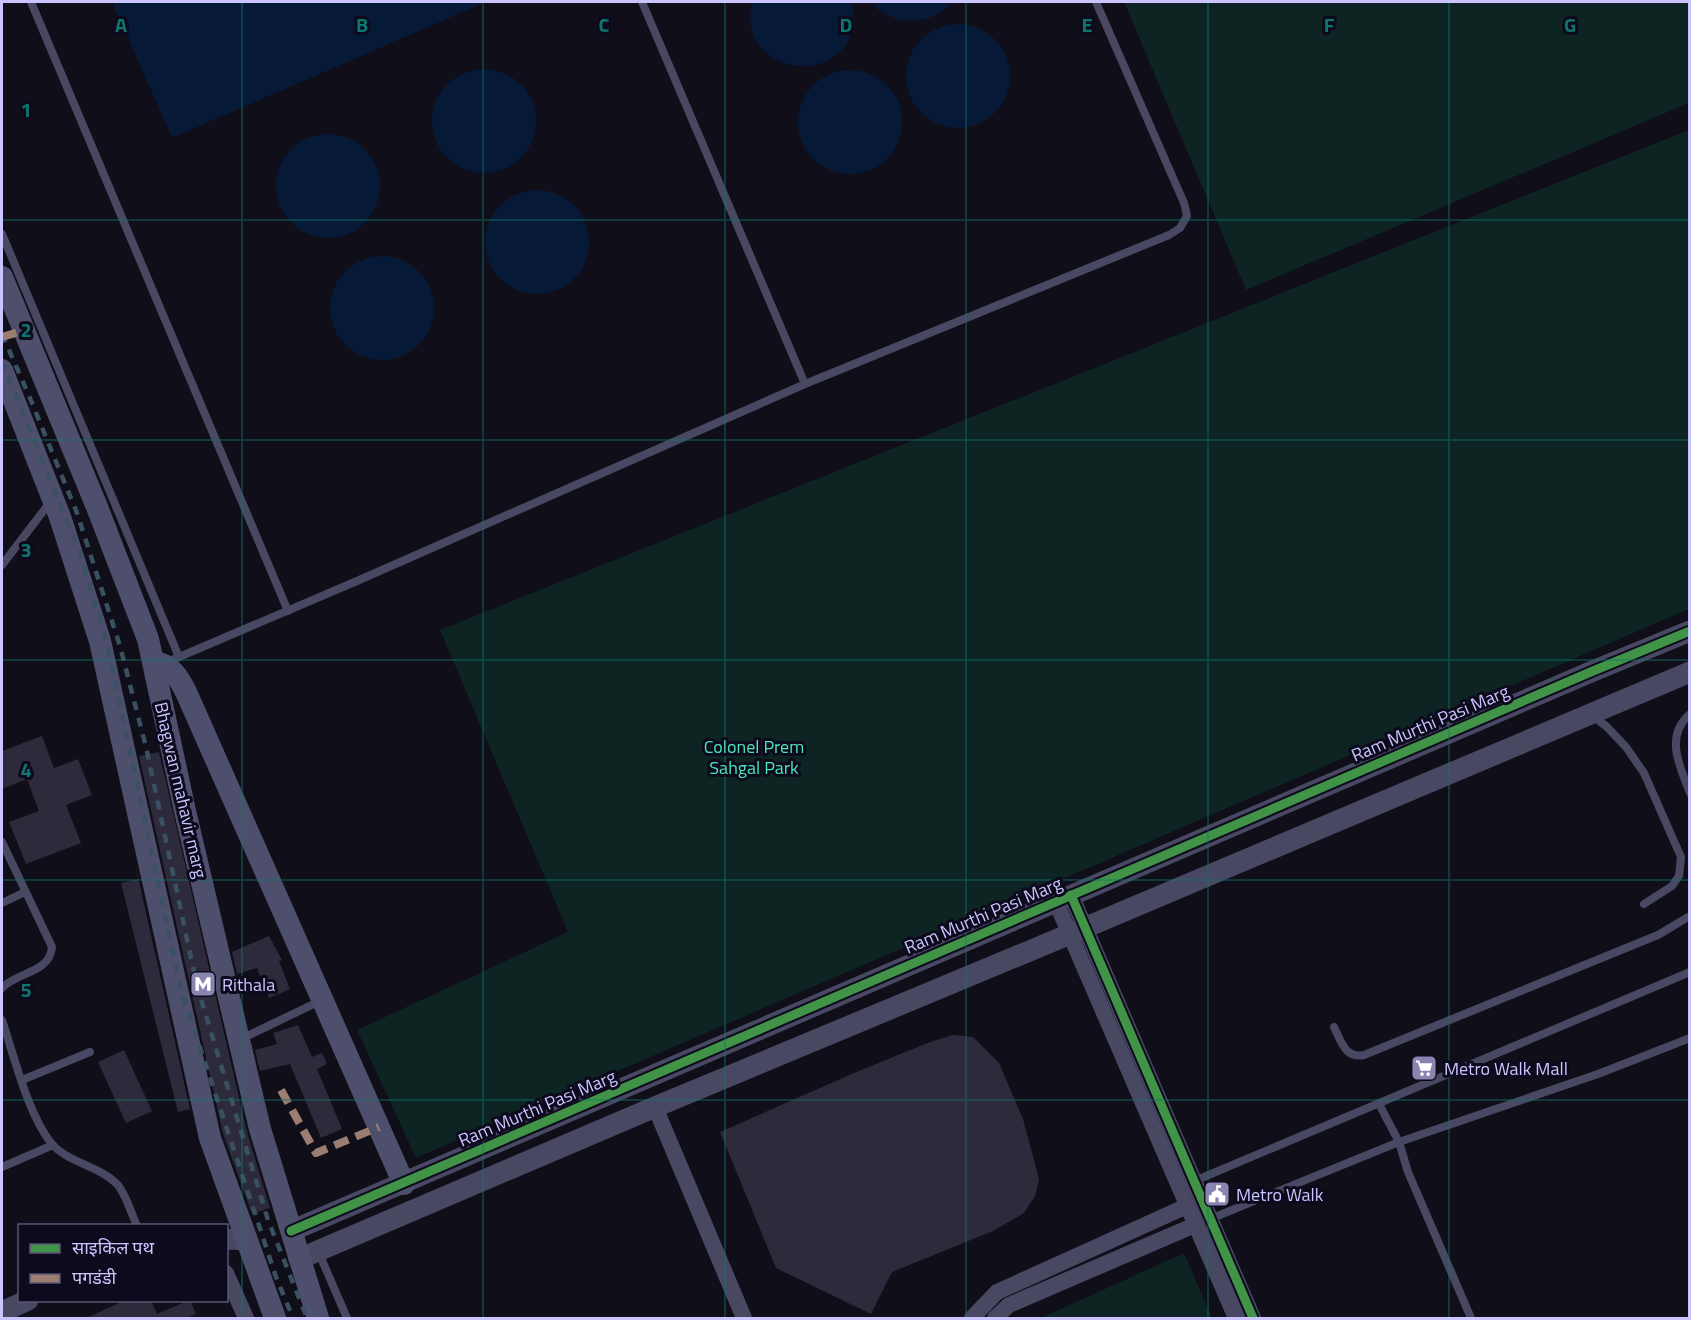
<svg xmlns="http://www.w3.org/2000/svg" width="1691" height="1320" font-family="'Titillium Web','Noto Sans Devanagari',sans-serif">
  <rect width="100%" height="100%" fill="#100e18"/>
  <!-- green -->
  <g fill="#0d2423">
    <polygon points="1124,2 1689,2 1689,103 1246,290"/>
    <polygon points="1689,130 1689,609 416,1158 357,1030 568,932 440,630"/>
    <polygon points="1184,1253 1212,1318 1041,1318"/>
  </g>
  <!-- water -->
  <g fill="#061937">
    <polygon points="112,2 486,2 172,138"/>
    <path d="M752,2H852C869,91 733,84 752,2Z"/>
    <path d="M871,2H952C934,27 889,27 871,2Z"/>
    <circle cx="958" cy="76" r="52"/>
    <circle cx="484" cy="121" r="52"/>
    <circle cx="850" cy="122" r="52"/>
    <circle cx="328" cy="186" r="52"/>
    <circle cx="537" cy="242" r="52"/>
    <circle cx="382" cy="308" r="52"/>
  </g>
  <!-- building -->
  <g fill="#2d2a3c">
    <polygon points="42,736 54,768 78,759 92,795 66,805 81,843 26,864 9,822 39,811 27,779 2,789 2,751"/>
    <polygon points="159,752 247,1132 270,1208 252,1214 223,1134 139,756"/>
    <polygon points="134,859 190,1109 178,1112 121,883 138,879"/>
    <polygon points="269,936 282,960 279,961 290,989 269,998 257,968 237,974 232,952"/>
    <polygon points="298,1025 312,1057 322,1053 327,1064 317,1069 342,1129 321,1138 290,1064 260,1071 255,1050 277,1044 273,1033"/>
    <polygon points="953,1035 973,1037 999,1063 1023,1119 1039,1179 1035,1196 1024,1213 993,1231 892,1272 871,1314 776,1268 720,1132 854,1073 930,1042"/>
    <polygon points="124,1050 152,1111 126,1123 98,1062"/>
    <polygon points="126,1300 151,1300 157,1314 190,1300 196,1314 187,1318 86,1318"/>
  </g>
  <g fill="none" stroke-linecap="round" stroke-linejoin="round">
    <!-- service -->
    <g stroke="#484862" stroke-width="8">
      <polyline points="31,2 288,611"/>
      <polyline points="642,2 805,384"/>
      <polyline points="2,234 179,657"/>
      <polyline points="2,565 51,501"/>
      <polyline points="165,663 357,581 805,384 1169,235 1180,228 1187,216 1184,203 1096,2"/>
      <path d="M1690,714C1664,736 1680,767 1690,793"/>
      <polyline points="1593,716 1607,727 1626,747 1644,773 1681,857 1679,876 1672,886 1644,904"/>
      <path d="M2,842L52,947C50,973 17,972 2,988"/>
      <polyline points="2,903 25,892"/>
      <path d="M2,1020C14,1056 28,1114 51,1143C68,1163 98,1165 117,1184C126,1194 131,1213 137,1226"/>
      <path d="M1334,1027C1341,1041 1345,1059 1364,1055L1658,935L1690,916"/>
      <polyline points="239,1040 322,1000"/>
      <polyline points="22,1080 90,1052"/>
      <polyline points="1379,1104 1399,1142 1408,1172 1471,1318"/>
      <polyline points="2,1167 53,1145"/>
      <polyline points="1192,1182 1690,972"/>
      <polyline points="1210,1219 1399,1142 1598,1074 1690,1038"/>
      <polyline points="318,1251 347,1318"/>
    </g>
    <!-- minor -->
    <g stroke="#484862" stroke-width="16">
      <polyline points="1071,895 1253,1318"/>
      <polyline points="1056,902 1236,1318"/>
      <polyline points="655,1107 744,1318"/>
      <polyline points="226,1273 246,1318"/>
      <polyline points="972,1318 997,1292 1187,1206"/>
      <polyline points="995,1318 1009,1305 1195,1225"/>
    </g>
    <!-- tertiary -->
    <g stroke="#484862" stroke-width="21">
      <polyline points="291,1231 1593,671 1690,631"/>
      <polyline points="226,1239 246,1240"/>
      <polyline points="299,1259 655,1107 1070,934 1690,672"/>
      <polyline points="2,1312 28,1300"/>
    </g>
    <!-- secondary -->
    <g stroke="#4e4f6d" stroke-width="22">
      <polyline points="2,277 97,507 148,639 185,811 260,1129 318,1318"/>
      <polyline points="2,370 60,517 100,641 210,1138 275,1318"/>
      <path d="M153,661C171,665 178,676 186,692L404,1184"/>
    </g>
    <!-- rail -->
    <g stroke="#3a5162" stroke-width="4.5" stroke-dasharray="9 8" stroke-linecap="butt">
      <polyline points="2,334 30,398 77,513 120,646 146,747 197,986 268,1220 307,1318"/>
      <polyline points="2,361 80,553 106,640 181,990 276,1277 293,1318"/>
    </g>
    <!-- quiet -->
    <g stroke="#9b7d72" stroke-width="8" stroke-dasharray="15 8" stroke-linecap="butt">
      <polyline points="2,337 25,330"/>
      <polyline points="281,1090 316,1153 379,1127"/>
    </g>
    <defs>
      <g id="cycleway">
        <polyline points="1071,895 1253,1318"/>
        <polyline points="291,1231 1593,671 1690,631"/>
      </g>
    </defs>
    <!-- cycleway casing -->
    <use href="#cycleway" stroke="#0c0a1c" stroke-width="13"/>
    <!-- cycleway -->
    <use href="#cycleway" stroke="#419447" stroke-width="9"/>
  </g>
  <!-- grid -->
  <path fill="none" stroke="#0f766e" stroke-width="1.5" stroke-opacity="0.55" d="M242,2V1318M483,2V1318M725,2V1318M966,2V1318M1208,2V1318M1449,2V1318M2,220H1690M2,440H1690M2,660H1690M2,880H1690M2,1100H1690"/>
  <!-- icons -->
  <defs>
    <symbol id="metro-square" viewBox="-11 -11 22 22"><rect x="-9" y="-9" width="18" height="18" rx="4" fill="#8985ae" stroke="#0c0a1c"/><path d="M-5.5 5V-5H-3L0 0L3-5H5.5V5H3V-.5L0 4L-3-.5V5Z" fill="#fff"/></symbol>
    <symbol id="supermarket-square" viewBox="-11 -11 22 22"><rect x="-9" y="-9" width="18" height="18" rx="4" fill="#8985ae" stroke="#0c0a1c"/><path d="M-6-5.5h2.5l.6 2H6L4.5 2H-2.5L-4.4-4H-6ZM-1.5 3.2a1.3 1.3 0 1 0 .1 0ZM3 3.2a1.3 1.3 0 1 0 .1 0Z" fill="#fff"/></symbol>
    <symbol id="civic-square" viewBox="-11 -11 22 22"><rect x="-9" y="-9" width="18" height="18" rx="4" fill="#8985ae" stroke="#0c0a1c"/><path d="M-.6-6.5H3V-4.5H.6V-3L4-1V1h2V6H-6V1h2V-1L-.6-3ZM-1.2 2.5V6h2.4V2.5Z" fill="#fff"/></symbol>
  </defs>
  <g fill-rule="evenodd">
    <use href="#metro-square" x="188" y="969" width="30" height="30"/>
    <use href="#supermarket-square" x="1409" y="1053" width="30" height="30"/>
    <use href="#civic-square" x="1202" y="1179" width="30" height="30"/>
  </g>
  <g text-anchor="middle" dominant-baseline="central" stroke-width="6" stroke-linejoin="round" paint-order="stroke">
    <!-- street labels -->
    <g font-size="18" fill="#cac5ff" stroke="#0c0a1c">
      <text transform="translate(1430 723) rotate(-23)">Ram Murthi Pasi Marg</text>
      <text transform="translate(181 790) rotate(77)">Bhagwan mahavir marg</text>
      <text transform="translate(983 915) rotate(-23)">Ram Murthi Pasi Marg</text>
      <text transform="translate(537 1108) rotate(-23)">Ram Murthi Pasi Marg</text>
    </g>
    <!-- park labels -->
    <g font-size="18" fill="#49e7ba" stroke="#0c0a1c">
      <text x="754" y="746">Colonel Prem<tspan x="754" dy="21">Sahgal Park</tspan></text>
    </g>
    <!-- poi labels -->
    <g font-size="18" fill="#cac5ff" stroke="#0c0a1c" text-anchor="start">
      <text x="222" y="984">Rithala</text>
      <text x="1444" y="1068">Metro Walk Mall</text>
      <text x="1236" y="1194">Metro Walk</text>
    </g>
  </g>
  <g font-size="20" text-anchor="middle" font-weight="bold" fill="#0f766e" stroke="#0c0a1c" stroke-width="6" stroke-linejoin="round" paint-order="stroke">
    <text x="121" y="32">A</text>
    <text x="362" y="32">B</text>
    <text x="604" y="32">C</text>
    <text x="846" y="32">D</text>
    <text x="1087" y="32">E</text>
    <text x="1329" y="32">F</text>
    <text x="1570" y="32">G</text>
    <text x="26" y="117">1</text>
    <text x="26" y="337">2</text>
    <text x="26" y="557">3</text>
    <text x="26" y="777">4</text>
    <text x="26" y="997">5</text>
  </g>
  <!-- border -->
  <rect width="1691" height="1320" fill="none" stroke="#cac5ff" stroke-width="6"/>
  <!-- legend -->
  <rect x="18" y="1224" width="210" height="78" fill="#0c0a1c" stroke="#585577" stroke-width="1.5"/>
  <rect x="30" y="1244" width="30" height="9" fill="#419447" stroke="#585577" stroke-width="1.5"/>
  <text x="72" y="1254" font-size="18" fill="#cac5ff">साइकिल पथ</text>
  <rect x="30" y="1274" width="30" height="9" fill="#9b7d72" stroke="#585577" stroke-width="1.5"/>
  <text x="72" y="1284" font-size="18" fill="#cac5ff">पगडंडी</text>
</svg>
